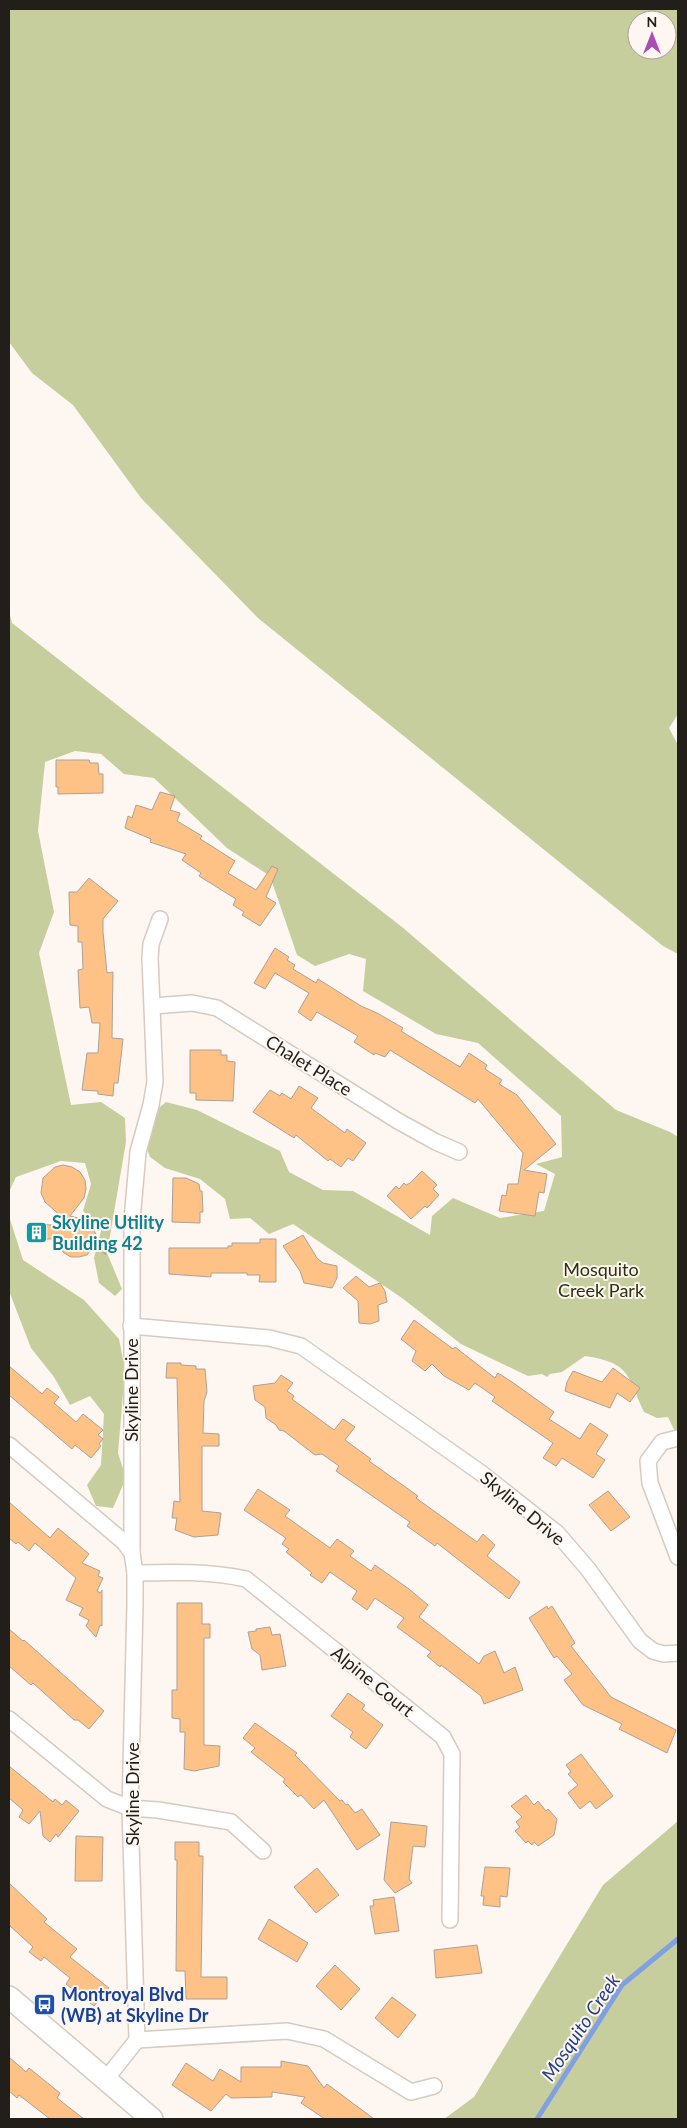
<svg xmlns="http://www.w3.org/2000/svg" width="687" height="2128" font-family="Lato,sans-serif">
  <rect width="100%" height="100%" fill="#fef6f0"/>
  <!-- green -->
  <g fill="#c7ce9d" fill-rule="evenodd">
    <path d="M9,9H678V714L669,728L678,745V954L663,946L258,618L141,498L73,405L32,373L9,342ZM637,20H667V50H637Z"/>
    <path d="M9,611L12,623L402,927L616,1110L670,1132L678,1137L677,1436L668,1417L657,1418L644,1412C627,1374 630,1363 585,1356L562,1372L550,1374L547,1377L542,1374L528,1376L461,1344L402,1298L293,1224L269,1234L250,1218L230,1219L225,1199L200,1179L165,1168L150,1157L138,1125L166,1102L197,1110L280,1151L289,1172L323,1190L353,1191L430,1235L432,1216L453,1198L500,1218L544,1211L555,1174L536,1164L562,1157L561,1116L478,1043L436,1034L363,991L366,959L349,954L315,966L297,955L270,876L227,848L154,778L124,774L101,754L75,751L45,762L38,831L54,912L39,953L71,1105L101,1102L125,1118L126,1142L107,1253L122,1289L115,1296L99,1283L94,1258L102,1227L83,1211L91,1184L85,1163L61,1161L16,1177L9,1192Z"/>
    <polygon points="9,1216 23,1260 84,1300 119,1339 125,1370 118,1453 126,1478 113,1508 96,1506 87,1485 101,1465 104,1414 90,1396 70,1405 54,1377 31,1348 9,1291"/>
    <polygon points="678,1821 678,2119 444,2119 474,2097 603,1885"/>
  </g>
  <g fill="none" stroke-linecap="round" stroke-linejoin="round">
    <!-- stream -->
    <polyline stroke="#81a0e2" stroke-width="5" points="537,2119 622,1985 678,1939"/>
  </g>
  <!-- building -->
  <g fill="#fec286" stroke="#aca197">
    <polygon points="56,760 89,760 90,763 98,763 99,774 103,774 103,793 58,794 58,787 56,787"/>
    <polygon points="160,792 175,796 170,810 180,813 177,821 202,836 200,839 202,840 235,861 228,873 256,890 272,866 278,869 266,897 276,903 260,926 242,915 244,912 233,905 236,899 199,876 201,873 182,860 186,854 150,842 151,839 125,828 128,816 132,818 136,805 152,810"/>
    <polygon points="89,878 118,901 103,919 103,932 107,973 113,972 112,1038 123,1039 118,1083 114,1083 113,1096 98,1094 98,1091 82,1090 87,1053 98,1053 100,1023 92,1023 89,1007 80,1008 78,970 83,969 82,942 78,942 78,926 70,925 69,892 77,892"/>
    <polygon points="275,948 289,957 287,960 295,965 293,969 316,983 318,979 361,1006 377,1013 403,1028 401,1031 460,1067 469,1053 487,1065 485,1069 502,1080 499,1084 517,1095 556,1144 524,1170 547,1174 544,1193 539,1192 535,1216 499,1211 502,1195 506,1196 508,1184 518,1184 523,1153 478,1099 475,1103 390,1050 385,1057 375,1053 374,1055 354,1042 358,1036 317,1012 311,1021 298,1012 309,993 275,973 265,989 254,983"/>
    <polygon points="190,1050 221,1050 221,1055 227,1055 227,1061 235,1062 233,1101 196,1100 196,1093 190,1093"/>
    <polygon points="299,1086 318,1098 311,1108 345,1133 347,1129 366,1143 353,1161 348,1158 341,1167 330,1159 328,1161 296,1135 294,1138 253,1112 270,1090 280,1096 282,1093 291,1099"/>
    <polygon points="63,1165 72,1167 80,1172 85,1180 86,1189 84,1198 70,1216 86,1220 92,1226 106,1255 94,1245 87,1255 79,1257 71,1257 64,1253 59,1247 56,1239 31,1239 31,1224 72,1226 45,1202 41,1193 43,1178 55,1167"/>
    <polygon points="422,1171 437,1185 433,1189 439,1195 427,1208 425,1206 411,1219 387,1196 396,1186 399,1189 404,1183 406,1185 410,1183"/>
    <polygon points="173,1178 186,1178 199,1184 200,1191 202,1191 203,1212 200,1212 200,1223 172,1222"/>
    <polygon points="303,1235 317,1258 323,1263 337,1266 337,1278 332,1288 304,1283 300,1271 283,1246"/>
    <polygon points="260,1239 276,1239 276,1282 259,1282 260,1275 247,1275 247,1273 211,1273 211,1277 169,1274 169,1248 228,1248 228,1246 232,1246 232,1243 260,1243"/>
    <polygon points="356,1276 369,1287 380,1283 385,1291 387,1302 378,1305 379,1321 370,1324 359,1323 358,1301 343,1288"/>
    <polygon points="414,1320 453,1349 455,1347 495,1378 498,1373 512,1382 554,1412 549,1419 580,1439 590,1423 608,1435 596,1454 605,1460 593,1478 562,1458 556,1466 543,1458 553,1443 492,1401 495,1397 475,1383 469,1390 444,1376 432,1364 425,1371 412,1361 416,1351 401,1339"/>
    <polygon points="167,1363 181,1363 181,1365 196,1366 196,1369 205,1369 207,1392 204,1401 203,1433 219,1434 219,1446 202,1446 202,1511 221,1513 218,1535 194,1537 175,1530 177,1518 172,1518 174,1501 180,1502 177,1378 166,1378"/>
    <polygon points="9,1366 42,1394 47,1388 59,1397 54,1403 76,1422 83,1414 103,1430 98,1435 103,1439 99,1444 101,1446 91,1458 75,1445 72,1449 9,1395"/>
    <polygon points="613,1368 640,1388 630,1402 617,1393 610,1408 565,1391 567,1382 573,1371 602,1382"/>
    <polygon points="281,1375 293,1383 287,1391 294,1396 292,1399 334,1430 343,1419 355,1427 345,1440 371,1459 369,1461 418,1496 416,1498 477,1542 483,1534 495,1545 487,1556 520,1582 509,1599 437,1543 435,1546 407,1526 410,1522 336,1471 339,1466 322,1454 315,1455 284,1431 279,1430 276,1425 266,1418 265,1407 255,1400 253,1386 275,1383"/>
    <polygon points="258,1489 290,1510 285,1516 316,1538 330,1548 337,1539 354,1551 350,1556 371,1571 375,1565 409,1589 428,1605 419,1617 479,1664 484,1656 495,1651 504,1673 515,1667 523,1690 484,1704 481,1696 441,1665 440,1667 427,1656 431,1652 397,1627 404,1618 375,1598 367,1610 352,1599 357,1591 330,1572 322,1583 310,1575 312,1573 286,1552 289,1549 282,1544 286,1538 244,1510"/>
    <polygon points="608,1491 630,1517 611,1531 589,1505"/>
    <polygon points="9,1502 50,1538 58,1528 89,1554 82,1563 100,1571 98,1576 103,1578 97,1591 100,1593 102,1590 102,1626 100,1625 96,1637 86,1626 89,1620 79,1615 83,1608 66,1600 76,1578 35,1543 29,1551 18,1542 16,1544 9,1538"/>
    <polygon points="177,1603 202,1603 202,1624 210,1624 210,1638 204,1638 204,1745 220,1746 219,1766 194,1771 184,1769 185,1732 180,1732 180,1719 172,1718 172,1690 177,1690"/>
    <polygon points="547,1606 548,1609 552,1606 575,1643 571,1646 611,1697 676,1730 667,1753 619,1729 622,1724 583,1705 564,1680 572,1674 557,1656 554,1658 529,1618"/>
    <polygon points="270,1627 272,1635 280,1634 286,1666 262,1670 260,1655 252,1649 248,1632 256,1631 256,1629"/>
    <polygon points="9,1629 23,1641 24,1640 104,1711 89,1729 78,1720 74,1720 33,1683 31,1685 9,1666"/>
    <polygon points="348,1693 365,1705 362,1709 383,1725 366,1749 350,1737 353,1732 331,1716"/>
    <polygon points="255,1723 297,1753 295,1755 340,1801 342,1800 346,1805 348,1804 355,1813 362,1809 380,1835 357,1850 324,1800 314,1809 301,1795 298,1797 283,1782 285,1779 251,1752 255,1748 243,1738"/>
    <polygon points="581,1754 613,1796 596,1809 590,1801 580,1809 568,1793 578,1785 568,1774 571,1772 566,1765"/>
    <polygon points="9,1766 53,1802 55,1799 62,1805 66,1800 79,1811 58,1837 56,1834 50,1842 43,1836 40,1811 29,1824 19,1817 23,1810 9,1798"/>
    <polygon points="526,1795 534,1805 538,1801 546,1811 548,1809 557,1819 554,1835 538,1846 534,1842 532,1845 528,1841 526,1843 515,1831 520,1827 516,1822 522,1817 511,1806"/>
    <polygon points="391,1822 427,1826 425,1847 413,1846 409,1879 412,1883 395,1893 384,1880"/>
    <polygon points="76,1836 103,1837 102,1881 75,1881"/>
    <polygon points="175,1842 199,1842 199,1856 203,1856 201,1977 227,1977 227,1999 186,1999 185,1971 176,1971 177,1860 175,1860"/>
    <polygon points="485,1867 510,1868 507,1897 500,1896 500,1907 483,1905 484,1896 481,1896"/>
    <polygon points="317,1868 339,1895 316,1913 294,1887"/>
    <polygon points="9,1883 47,1919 44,1922 77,1949 70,1957 109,1988 94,2006 66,1984 70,1978 44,1957 41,1961 29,1952 33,1947 9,1925"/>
    <polygon points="394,1897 399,1931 375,1934 370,1906 374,1906 373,1900"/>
    <polygon points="269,1919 308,1943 297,1962 258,1939"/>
    <polygon points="477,1945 482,1973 436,1978 434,1950"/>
    <polygon points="335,1965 360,1989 341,2010 316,1986"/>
    <polygon points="392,1997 416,2015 398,2038 375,2018"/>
    <polygon points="9,2057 26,2072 29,2068 55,2089 60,2093 57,2098 84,2119 50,2119 19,2095 17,2098 9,2091"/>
    <polygon points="281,2061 308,2066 324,2088 327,2084 374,2119 325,2119 301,2103 305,2097 272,2092 272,2097 231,2098 226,2094 211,2111 172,2085 186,2063 213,2081 220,2069 241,2082 241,2067 281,2067"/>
  </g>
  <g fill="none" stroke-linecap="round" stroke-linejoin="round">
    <defs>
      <g id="street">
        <polyline points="153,1006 192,1003 217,1008 398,1121 436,1142 459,1152"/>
        <polyline points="131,1326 269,1338 301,1346 481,1473 557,1533 588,1569 640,1641 653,1651 664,1654 678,1653"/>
        <polyline points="678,1438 662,1442 648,1461 650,1483 678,1557"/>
        <polyline points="9,1445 124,1542 132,1553"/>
        <path d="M135,1573C172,1572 209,1571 246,1579L443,1737L452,1754L450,1920"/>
        <polyline points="9,1719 107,1799 130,1808 158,1810 231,1822 263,1851"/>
        <polyline points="137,2040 287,2031 324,2039 411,2092 434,2086"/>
        <polyline points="106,2079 137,2040 130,1808 135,1605 135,1573 132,1553 132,1220 138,1152 151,1105 155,1082 150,958 151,944 160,919"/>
      </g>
      <polyline id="secondary" points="9,1997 152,2119"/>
    </defs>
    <!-- street casing -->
    <use href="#street" stroke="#d7cac0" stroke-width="18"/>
    <!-- secondary casing -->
    <use href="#secondary" stroke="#d7cac0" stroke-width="24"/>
    <!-- street -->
    <use href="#street" stroke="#fff" stroke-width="15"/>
    <!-- secondary -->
    <use href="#secondary" stroke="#fff" stroke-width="21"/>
  </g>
  <!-- icons -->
  <defs>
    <symbol id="building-square" viewBox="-11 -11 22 22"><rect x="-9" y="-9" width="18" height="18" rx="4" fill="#0f9aa8" stroke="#fef6f0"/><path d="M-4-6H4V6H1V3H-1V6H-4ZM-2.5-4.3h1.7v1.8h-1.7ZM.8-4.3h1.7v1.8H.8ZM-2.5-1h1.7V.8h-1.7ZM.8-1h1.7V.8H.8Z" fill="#fff"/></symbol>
    <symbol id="bus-square" viewBox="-11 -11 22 22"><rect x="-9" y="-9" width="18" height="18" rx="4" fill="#1a4fb4" stroke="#fef6f0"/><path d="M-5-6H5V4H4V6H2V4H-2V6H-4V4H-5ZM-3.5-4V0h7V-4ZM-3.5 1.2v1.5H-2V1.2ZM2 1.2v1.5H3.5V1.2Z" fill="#fff"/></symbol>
  </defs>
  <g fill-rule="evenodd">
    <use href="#building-square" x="24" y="1220" width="25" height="25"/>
    <use href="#bus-square" x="32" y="1992" width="25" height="25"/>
  </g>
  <g text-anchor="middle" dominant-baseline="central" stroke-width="4" stroke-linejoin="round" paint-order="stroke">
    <!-- street labels -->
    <g font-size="18" fill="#221e1a" stroke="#fef6f0">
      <text transform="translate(309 1065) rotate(32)">Chalet Place</text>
      <text transform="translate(131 1390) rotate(-90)">Skyline Drive</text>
      <text transform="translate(523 1508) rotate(40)">Skyline Drive</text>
      <text transform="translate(373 1681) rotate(39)">Alpine Court</text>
      <text transform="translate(132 1794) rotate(-90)">Skyline Drive</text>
    </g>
    <!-- culture labels -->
    <g font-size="18" font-weight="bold" fill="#0d838f" stroke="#fef6f0" text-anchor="start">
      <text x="52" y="1222">Skyline Utility<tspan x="52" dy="21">Building 42</tspan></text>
    </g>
    <!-- park labels -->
    <g font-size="18" fill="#2e310e" stroke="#fef6f0">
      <text x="601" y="1269">Mosquito<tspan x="601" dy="21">Creek Park</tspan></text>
    </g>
    <!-- transit labels -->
    <g font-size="18" font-weight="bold" fill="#164399" stroke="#fef6f0" text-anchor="start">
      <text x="61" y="1994">Montroyal Blvd<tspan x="61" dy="21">(WB) at Skyline Dr</tspan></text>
    </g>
    <!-- water labels -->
    <g font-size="19" font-style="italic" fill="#213f8c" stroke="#fef6f0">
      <text transform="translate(580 2027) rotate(-56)">Mosquito Creek</text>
    </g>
  </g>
  <!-- border -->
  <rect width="687" height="2128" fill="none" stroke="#221e1a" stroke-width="20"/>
  <!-- north arrow -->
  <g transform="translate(652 35)"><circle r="24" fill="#fef6f0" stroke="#a6a09a"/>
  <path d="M0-4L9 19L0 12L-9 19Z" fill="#aa4db6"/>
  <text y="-8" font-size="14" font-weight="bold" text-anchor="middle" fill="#221e1a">N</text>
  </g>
</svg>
